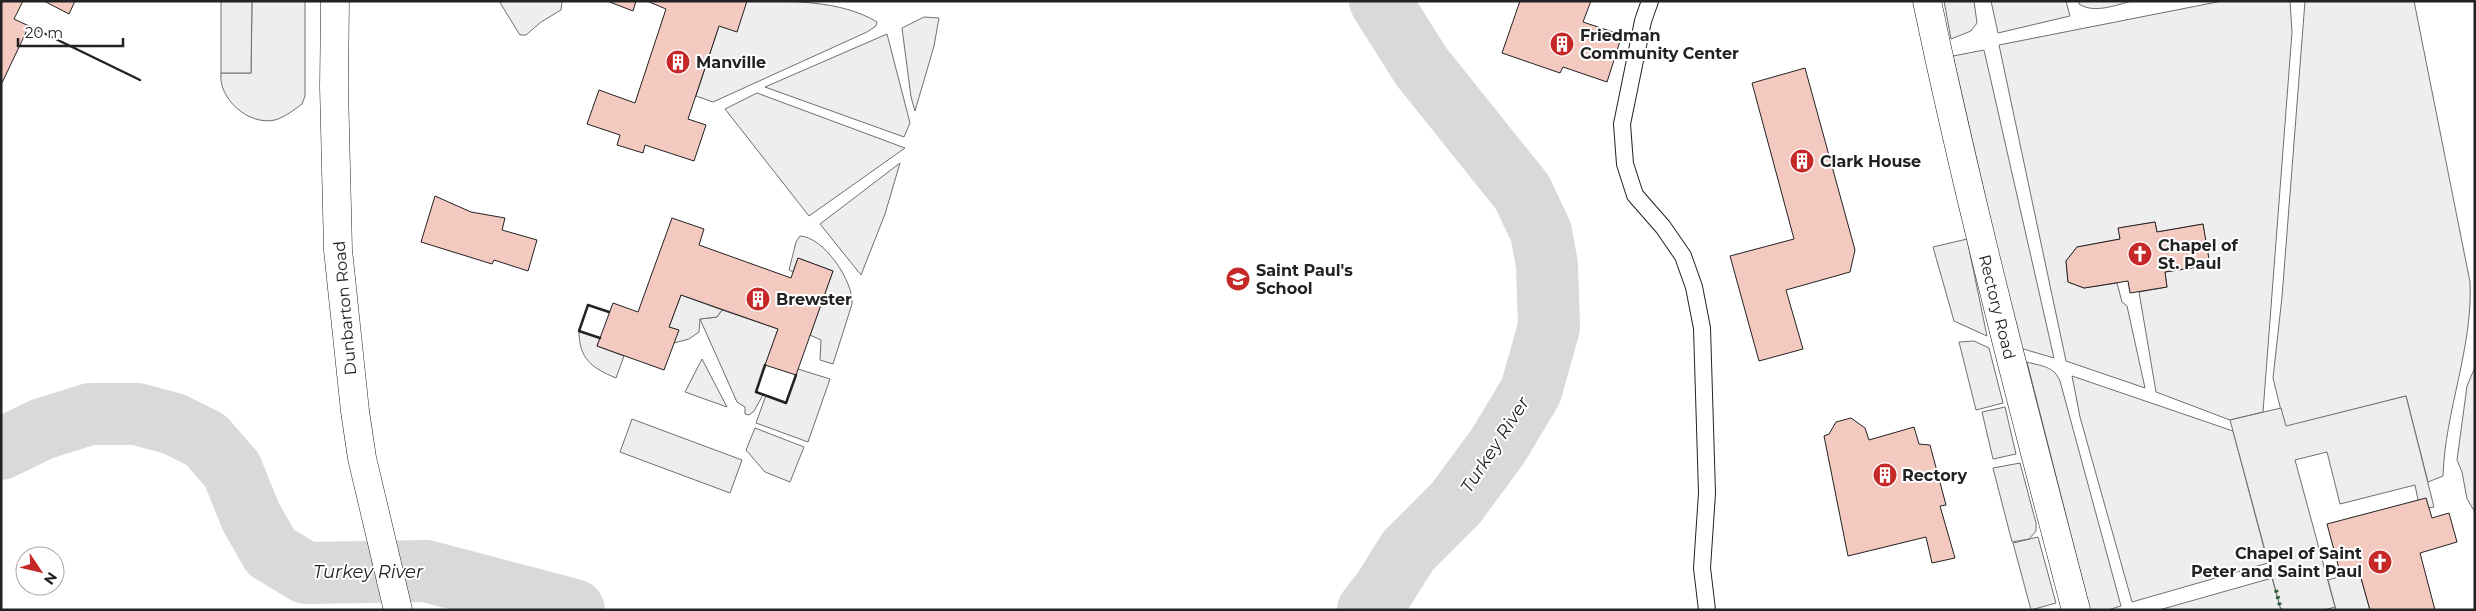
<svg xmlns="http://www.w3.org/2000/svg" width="2476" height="611" font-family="Montserrat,sans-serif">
  <rect width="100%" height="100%" fill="#fff"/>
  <!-- green -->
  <g fill="#eee" stroke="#6f6f6f">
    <path d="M252,1H305V96L302,104C294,110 285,117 275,120C249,126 218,99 221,73H251Z"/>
    <polygon points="499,1 562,1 561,10 541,22 526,35 520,35"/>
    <path d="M747,1C790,1 841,0 877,22L876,26L867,32L713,102L696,96L719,26Z"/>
    <polygon points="1944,1 1974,1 1977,23 1971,31 1951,39"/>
    <polygon points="1991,1 2066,1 2070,16 1998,33"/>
    <path d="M2079,1H2132C2116,5 2094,14 2079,4Z"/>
    <polygon points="2222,1 2290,1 2292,32 2263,412 2230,420 2156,392 2139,292 2167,287 2165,272 2209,265 2203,224 2157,232 2155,222 2119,228 2120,239 2077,247 2066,261 2068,282 2084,288 2117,283 2122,302 2127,306 2145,388 2066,361 1999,45"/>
    <path d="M2305,1H2414L2470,282C2473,348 2445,411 2443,476L2428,482L2406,396L2285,427L2273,378L2282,297Z"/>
    <polygon points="924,17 939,18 934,46 915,111 911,97 902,28"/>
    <polygon points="887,34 910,123 904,137 765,87"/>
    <polygon points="1984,50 2054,358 2020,348 1953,56"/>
    <polygon points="757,93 905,148 809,216 725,109"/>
    <polygon points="900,163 885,214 861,275 820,224"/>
    <path d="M800,236C824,237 854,282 852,304L833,364L820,360L821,340L810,335L833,271L798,258L793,272L789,270L796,242Z"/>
    <polygon points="1967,239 1987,336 1954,321 1933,247"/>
    <polygon points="722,310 778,329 756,392 763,395 754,411 749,415 745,414 745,407 737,402 700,319 717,317"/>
    <path d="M579,331L600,338L597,346L624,356L616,378C592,368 579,359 579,331Z"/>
    <polygon points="1974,341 1989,348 2003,403 1976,410 1959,342"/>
    <polygon points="702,359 727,407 685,392"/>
    <path d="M2027,362C2041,366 2054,366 2060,381L2121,606L2108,610H2090Z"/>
    <polygon points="2475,367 2475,512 2467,499 2462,472 2457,460 2467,386"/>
    <polygon points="798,369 830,379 808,442 756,423 766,395 786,402"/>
    <polygon points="2072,376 2233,431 2268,563 2132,602 2080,417"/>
    <polygon points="2005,407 2016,454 1993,459 1982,412"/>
    <polygon points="755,428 804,447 790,482 765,472 746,450"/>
    <polygon points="2020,463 2036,523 2036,531 2029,539 2012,542 1993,468"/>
    <polygon points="2359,571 2370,610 2336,610 2328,580"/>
    <polygon points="2272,578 2281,610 2159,610"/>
  </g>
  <!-- parking -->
  <g fill="#ededed" stroke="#6f6f6f">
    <polygon points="221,1 252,1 251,73 221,73"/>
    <polygon points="681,295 722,310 717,317 700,319 699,332 689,339 674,343 678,330 669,327"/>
    <polygon points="2406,396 2434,507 2428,508 2418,500 2415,485 2340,504 2327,452 2295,460 2335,607 2324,610 2281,610 2230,420 2281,408 2286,426"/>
    <polygon points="632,419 742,460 730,493 620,452"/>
    <polygon points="2038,537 2056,603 2031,610 2013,543"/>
  </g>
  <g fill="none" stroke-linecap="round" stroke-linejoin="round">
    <!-- river -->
    <g stroke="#d9d9d9" stroke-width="62">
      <polyline points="1,449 42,429 90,414 137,414 174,424 206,440 232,470 251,517 271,552 306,573 426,571 574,610"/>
      <polyline points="1368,610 1383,591 1408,551 1456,503 1498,446 1531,391 1549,327 1547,265 1541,232 1522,192 1421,66 1380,1"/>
    </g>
  </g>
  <!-- building -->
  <g fill="#f3c9c0" stroke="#222">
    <polygon points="1,1 23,1 14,19 29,26 1,85"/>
    <polygon points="44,1 75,1 69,14"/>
    <polygon points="607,1 636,1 633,11"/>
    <polygon points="647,1 747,1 737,32 719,26 688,119 706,125 694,161 645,145 643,153 617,145 620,135 587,124 599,90 635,103 666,9"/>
    <polygon points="1520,1 1591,1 1583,22 1622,35 1607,82 1563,67 1560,73 1502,53"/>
    <polygon points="1805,68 1855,250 1850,272 1786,290 1803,349 1759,361 1730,256 1794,239 1752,83"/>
    <polygon points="435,196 471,212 505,218 502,230 537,240 528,271 494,260 492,264 421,242"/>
    <polygon points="672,218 704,229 699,245 791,278 798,258 833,271 796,375 765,365 778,329 681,295 669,327 679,330 664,370 597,346 613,303 638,312"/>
    <polygon points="2155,222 2157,232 2203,224 2210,265 2165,272 2167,287 2130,293 2128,281 2084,288 2068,282 2066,261 2077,247 2120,239 2118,228"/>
    <polygon points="1851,418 1865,428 1869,440 1914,427 1919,444 1930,445 1946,505 1940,506 1955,558 1932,563 1926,537 1848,556 1824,436 1829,434 1836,422"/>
    <polygon points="2426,498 2432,518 2449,513 2457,542 2420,553 2435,610 2370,610 2359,571 2341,576 2327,524"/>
  </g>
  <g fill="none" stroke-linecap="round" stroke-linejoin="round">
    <defs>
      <polyline id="service" points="1650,1 1643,21 1622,124 1625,164 1635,195 1663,227 1683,256 1694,287 1702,328 1707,493 1702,568 1707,610"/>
      <g id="minor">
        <polyline points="335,1 334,87 338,250 355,411 362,458 398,610"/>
        <path d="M1927,1C1970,206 2023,408 2076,610"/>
      </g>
    </defs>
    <!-- service casing -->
    <use href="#service" stroke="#222" stroke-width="18"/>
    <!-- minor casing -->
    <use href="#minor" stroke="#222" stroke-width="29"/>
    <!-- service -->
    <use href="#service" stroke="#fff" stroke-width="16"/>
    <!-- minor -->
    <use href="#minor" stroke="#fff" stroke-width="28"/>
    <!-- hedge -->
    <polyline stroke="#2f5e38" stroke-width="4" stroke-dasharray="2.5 4" stroke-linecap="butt" points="2276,590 2281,610"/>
    <!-- wall -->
    <g stroke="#222" stroke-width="2.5">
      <polyline points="29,26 140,80"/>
      <polyline points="600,338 579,331 588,305 609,312"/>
      <polyline points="765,365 756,392 786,403 796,375"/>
    </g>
  </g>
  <!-- icons -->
  <defs>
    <symbol id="building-disc" viewBox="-11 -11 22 22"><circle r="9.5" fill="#c62828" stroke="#fff"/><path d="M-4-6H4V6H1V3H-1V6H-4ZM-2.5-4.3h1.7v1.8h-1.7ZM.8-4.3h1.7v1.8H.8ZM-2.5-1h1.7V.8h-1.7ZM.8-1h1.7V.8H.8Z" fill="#fff"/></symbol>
    <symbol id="church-disc" viewBox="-11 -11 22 22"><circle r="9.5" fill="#c62828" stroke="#fff"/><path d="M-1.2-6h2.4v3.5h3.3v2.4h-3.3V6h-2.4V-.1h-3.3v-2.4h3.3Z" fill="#fff"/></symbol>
    <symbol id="school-disc" viewBox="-11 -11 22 22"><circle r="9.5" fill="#c62828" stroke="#fff"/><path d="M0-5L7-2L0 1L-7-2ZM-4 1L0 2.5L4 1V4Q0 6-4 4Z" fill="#fff"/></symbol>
  </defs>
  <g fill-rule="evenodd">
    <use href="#building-disc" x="1548" y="30" width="28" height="28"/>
    <use href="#building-disc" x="664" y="48" width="28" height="28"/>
    <use href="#building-disc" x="1788" y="147" width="28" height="28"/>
    <use href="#church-disc" x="2126" y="240" width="28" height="28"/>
    <use href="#school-disc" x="1224" y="265" width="28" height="28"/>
    <use href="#building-disc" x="744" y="285" width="28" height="28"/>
    <use href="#building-disc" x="1871" y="461" width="28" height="28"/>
    <use href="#church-disc" x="2366" y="548" width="28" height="28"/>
  </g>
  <g text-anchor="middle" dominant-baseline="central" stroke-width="4" stroke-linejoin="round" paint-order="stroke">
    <!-- poi labels -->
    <g font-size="16" font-weight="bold" fill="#222" stroke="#fff" text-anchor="start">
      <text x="1580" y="35">Friedman<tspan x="1580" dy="18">Community Center</tspan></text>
      <text x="696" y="62">Manville</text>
      <text x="1820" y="161">Clark House</text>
      <text x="2158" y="245">Chapel of<tspan x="2158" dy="18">St. Paul</tspan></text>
      <text x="1256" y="270">Saint Paul's<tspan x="1256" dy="18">School</tspan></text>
      <text x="776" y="299">Brewster</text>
      <text x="1902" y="475">Rectory</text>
      <text x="2362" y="553" text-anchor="end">Chapel of Saint<tspan x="2362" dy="18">Peter and Saint Paul</tspan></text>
    </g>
    <!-- street labels -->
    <g font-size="16" fill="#222" stroke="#fff">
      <text transform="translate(1997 307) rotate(76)">Rectory Road</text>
      <text transform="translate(345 308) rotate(-95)">Dunbarton Road</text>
    </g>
    <!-- water labels -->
    <g font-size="18" font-style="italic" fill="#222" stroke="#fff">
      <text transform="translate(1495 445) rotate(-57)">Turkey River</text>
      <text x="368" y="572">Turkey River</text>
    </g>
  </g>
  <!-- border -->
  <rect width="2476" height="611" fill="none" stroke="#222222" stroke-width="5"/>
  <!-- north arrow -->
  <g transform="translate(40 571) rotate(125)"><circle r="24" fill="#ffffff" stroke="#a7a7a7"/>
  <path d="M0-4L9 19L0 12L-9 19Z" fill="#c62828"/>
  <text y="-8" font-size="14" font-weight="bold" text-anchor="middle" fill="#222222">N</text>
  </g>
  <!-- scale -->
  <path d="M18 38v8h105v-8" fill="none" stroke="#222222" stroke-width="2.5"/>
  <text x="25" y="38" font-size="15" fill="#222222" stroke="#ffffff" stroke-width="4" paint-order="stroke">20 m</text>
</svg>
